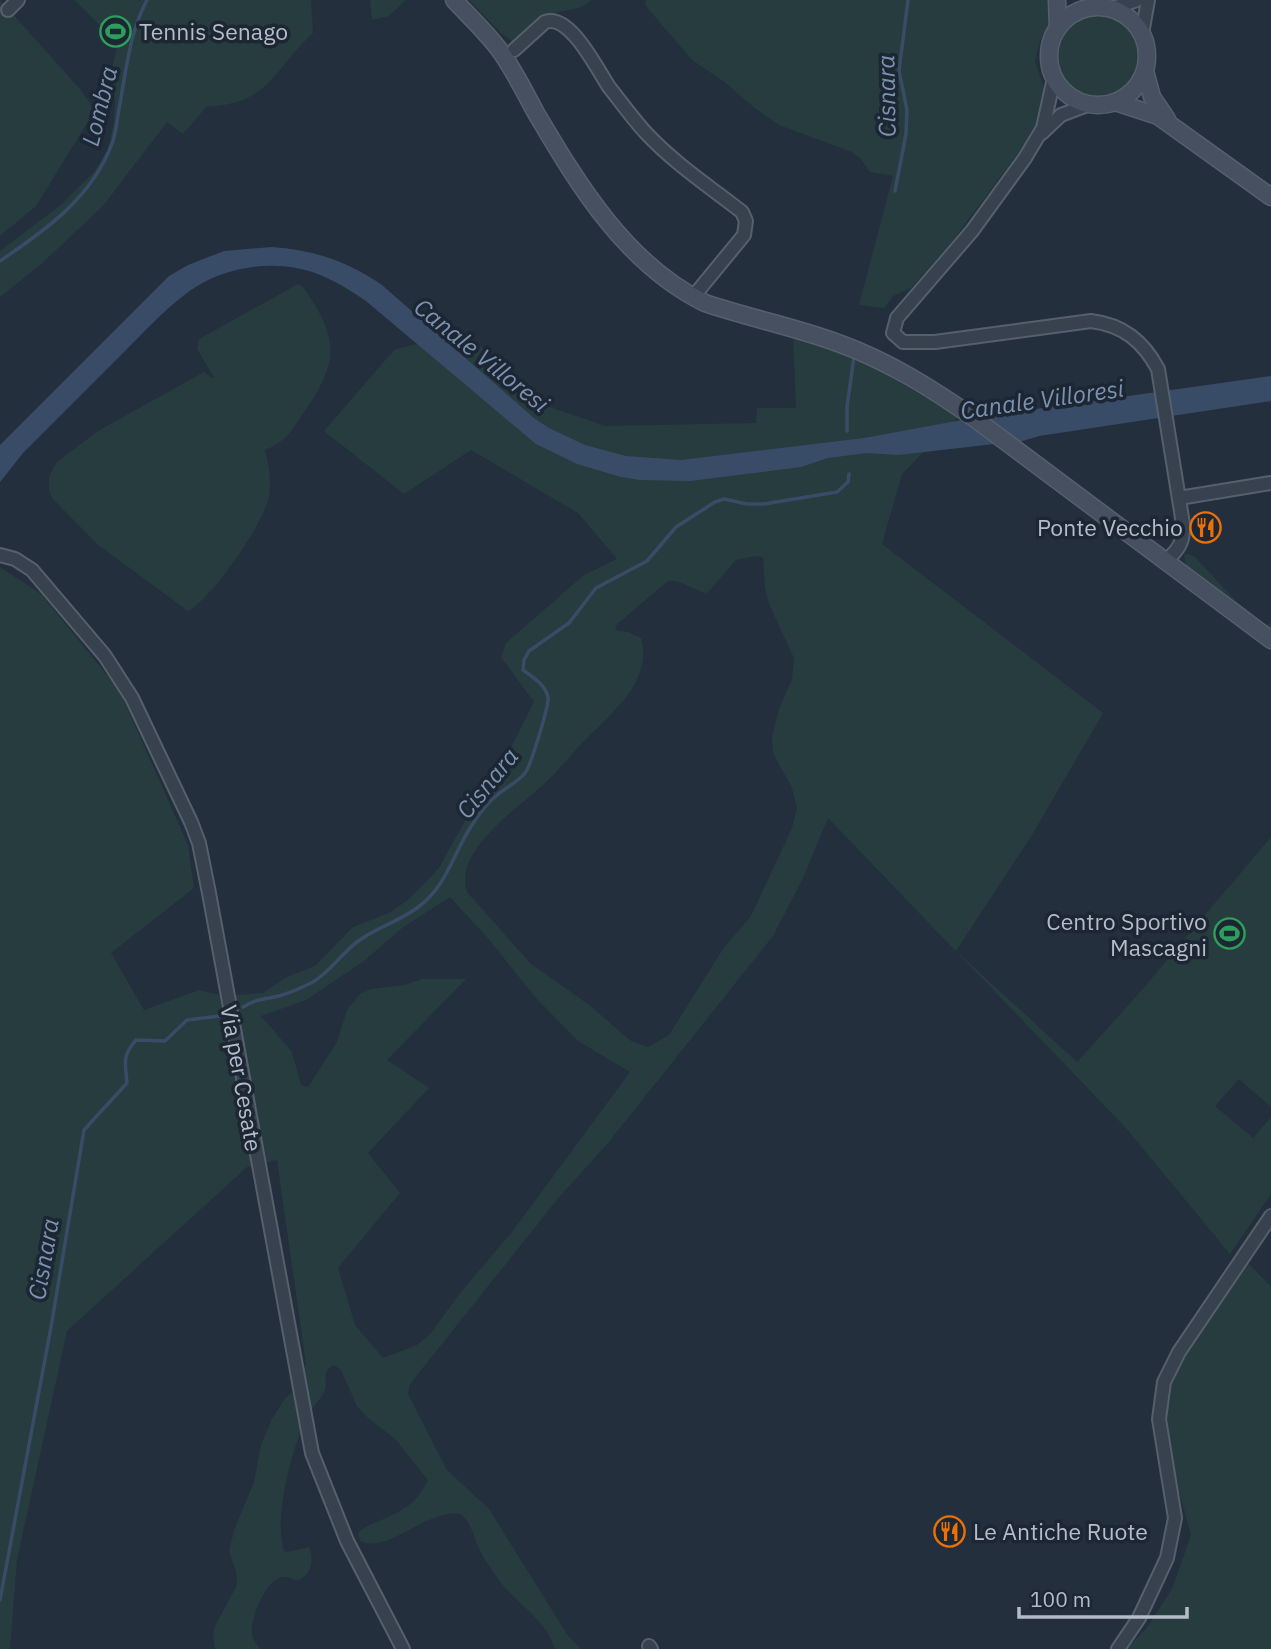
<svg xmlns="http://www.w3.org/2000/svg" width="1271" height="1649" font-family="'IBM Plex Sans',sans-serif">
  <rect width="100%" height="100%" fill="#242f3e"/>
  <!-- green -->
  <g fill="#263c3f" fill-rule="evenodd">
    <polygon points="0,0 79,88 95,110 36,206 0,236"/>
    <path d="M74,0H139V2L141,0H311L313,33C271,72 271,103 206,107L183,134L167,122L103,206L40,265L0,297V251L62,204L94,172L102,159L108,148L114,123L115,102L109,82L118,43Z"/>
    <polygon points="370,0 406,0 389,16 372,20"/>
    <path d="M469,0H591C578,13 564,8 550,15C537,22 526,34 516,44L501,33Z"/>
    <polygon points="646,0 1051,0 1050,22 1040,41 1035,61 1045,90 1039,120 1025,144 950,244 911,288 893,296 884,308 859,305 893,176 870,172 861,159 852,152 779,125 756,109 723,81 692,60 645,5"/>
    <circle cx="1097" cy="56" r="41"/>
    <path d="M298,284L303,287C340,339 339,362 303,414C293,429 283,444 265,450C269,465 273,488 267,503C259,530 211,599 188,611L97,544L53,499L49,492V476L57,462L98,431L204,372L212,378L214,377L197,349L199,339Z"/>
    <path d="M464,331L541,404L605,426L756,423L757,408H796L793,338L859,358L958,417L902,474L882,544L1103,713L1032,835L956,951L1077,1062L1134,999L1271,837V1107L1239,1079L1215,1106L1253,1138L1271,1117V1194L1230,1254L1125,1127L828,818L802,880L773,936L608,1143L560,1196L410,1384L408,1394L447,1470L489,1509L567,1634L581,1649H555C545,1617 514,1603 496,1576C489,1566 481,1554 476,1542C472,1531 470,1522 461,1514C427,1508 387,1555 360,1541L358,1533L362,1529C391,1514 413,1512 428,1480L396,1440L367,1417L357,1406L341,1370L334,1365C320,1372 329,1382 324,1392C321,1399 315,1404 311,1410C293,1441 273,1517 284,1551L288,1552L309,1547C315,1560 311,1574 299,1580C294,1580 286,1576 282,1577C266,1579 249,1620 252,1634C253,1640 257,1645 260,1649H215L213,1633L216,1624L237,1585L236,1571L229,1552L234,1530L254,1482L261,1445L272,1419L286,1397L297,1389L306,1364L277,1160L247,1167L67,1331L17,1560L10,1649H0V567L41,594L119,690L188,845L194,888L111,953L144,1010L199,990L223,996L263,993L287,977L315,966L353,927L391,912L410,898L439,868L466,819L498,773L534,702L501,657L506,643L584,575L617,559L578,513L471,450L404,494L324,431L394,350ZM756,556L763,557L765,588L769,604L794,658L792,679L779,709L772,736L773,753L792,788L797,808L792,828L751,916L723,949L669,1035L648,1047L631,1041L588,1004L531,964L467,892C453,851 518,808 544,784C560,769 573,752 588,737C614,712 653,679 641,638L628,632L615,630L617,624L668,581C682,579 693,591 707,593L736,560ZM450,897L486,936L536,998L571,1034L578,1041L630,1072L512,1232L460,1293L431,1333L417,1345L383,1358L355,1325L338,1268L400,1193L368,1153L429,1088L387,1060L466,979H422L404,985L371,989L360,994L347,1010L337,1042L308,1087L301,1085L292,1052L261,1016L306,1000L364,961L402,928Z"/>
    <polygon points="1188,554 1195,557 1237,602 1266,625 1271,624 1271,632 1187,568 1184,555"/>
    <polygon points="1248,1263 1271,1287 1271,1649 1126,1649 1146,1629 1172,1589 1191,1535 1163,1432 1164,1397 1176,1371"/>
  </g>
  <!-- water -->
  <g fill="#394c67">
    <path d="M272,247C314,250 347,261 382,285L534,418L549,428L585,445L626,456L681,460L864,438L962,420L994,444L898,455L867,453L828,458L801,467L690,481L640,480L621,477L577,464L536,444L366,301C354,293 342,285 329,279C283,256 223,264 183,296C162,312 144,332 125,351C91,385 57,419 23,453L0,482V445L169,276L188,265L224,251Z"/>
    <polygon points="1271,376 1271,401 1039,436 1019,442 986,416"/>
  </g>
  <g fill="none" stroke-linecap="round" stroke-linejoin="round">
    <!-- stream -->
    <g stroke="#394c67" stroke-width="3.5">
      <polyline points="895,191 906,134 907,110 899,71 908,0"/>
      <path d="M0,261C46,230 93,197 113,141C116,131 117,120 119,109C126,72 129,34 147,0"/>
      <polyline points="847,431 847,407 854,357"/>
      <path d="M243,1007C256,999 265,999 279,996C290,993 303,987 313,982C330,972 341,954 357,942C375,928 398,922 417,908C447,887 453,853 472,825C479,814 486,804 496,796C505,788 518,782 525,773C530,768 550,703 548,697C545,685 533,677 523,670L524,660L529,651L569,623L596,588L647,561L676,527L715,502L724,499L747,504H764L837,492L848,482L849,474"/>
      <path d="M0,1600L51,1327L84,1130L127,1083C125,1063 122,1056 136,1040L165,1041L187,1020L227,1015"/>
    </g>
    <defs>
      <g id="street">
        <polyline points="1111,9 1137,0"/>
        <polyline points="8,10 18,0"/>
        <polyline points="1142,34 1148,0"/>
        <path d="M514,50L545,22C570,13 597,69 609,87C621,102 633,119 646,133C674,163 710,187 742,212L746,221L744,235L693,297"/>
        <path d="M1054,78L1043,128L1025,158L972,231L897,318L893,333L903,342H935L1091,321C1123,325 1143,341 1158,369L1183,524C1184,542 1179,549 1166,561"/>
        <polyline points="1042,133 1061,115 1090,104"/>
        <polyline points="1179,498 1271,483"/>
        <polyline points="0,555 15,559 32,570 105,656 132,698 191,822 199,843 209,893 312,1453 347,1541 403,1649"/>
        <polyline points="649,1646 651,1649"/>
        <polyline points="1118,1649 1139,1618 1167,1558 1175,1518 1159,1419 1164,1382 1179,1352 1271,1216"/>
      </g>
      <g id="secondary">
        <path d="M454,0C469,16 485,31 498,48C513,68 524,91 536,113C579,186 626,264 705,303C749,318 795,327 838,343C888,361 931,388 974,418L1271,640"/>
        <polyline points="1057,0 1058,28"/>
        <circle cx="1098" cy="56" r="49"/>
        <polyline points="1145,71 1152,97 1167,119"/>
        <polyline points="1115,102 1158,116 1271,197"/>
      </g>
    </defs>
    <!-- street casing -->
    <use href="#street" stroke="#565f6c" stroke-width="16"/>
    <!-- secondary casing -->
    <use href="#secondary" stroke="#565f6c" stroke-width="19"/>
    <!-- street -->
    <use href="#street" stroke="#38414e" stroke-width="12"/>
    <!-- secondary -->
    <use href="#secondary" stroke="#465061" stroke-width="16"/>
  </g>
  <!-- icons -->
  <defs>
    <symbol id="stadium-ring" viewBox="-11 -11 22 22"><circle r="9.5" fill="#1d2633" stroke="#2e9e5b" stroke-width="1.5"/><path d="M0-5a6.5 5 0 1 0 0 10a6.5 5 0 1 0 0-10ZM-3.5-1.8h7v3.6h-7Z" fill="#2e9e5b"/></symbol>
    <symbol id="restaurant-ring" viewBox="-11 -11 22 22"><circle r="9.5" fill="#1d2633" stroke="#e8710a" stroke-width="1.5"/><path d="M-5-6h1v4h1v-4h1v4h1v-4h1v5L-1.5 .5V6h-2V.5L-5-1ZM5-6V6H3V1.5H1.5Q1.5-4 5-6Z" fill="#e8710a"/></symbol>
  </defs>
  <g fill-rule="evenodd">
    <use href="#stadium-ring" x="98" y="14" width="35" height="35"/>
    <use href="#restaurant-ring" x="1188" y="510" width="35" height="35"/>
    <use href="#stadium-ring" x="1212" y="916" width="35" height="35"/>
    <use href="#restaurant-ring" x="932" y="1514" width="35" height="35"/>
  </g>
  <g text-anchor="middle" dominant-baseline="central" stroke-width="7" stroke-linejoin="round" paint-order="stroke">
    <!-- poi labels -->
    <g font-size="23" fill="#b4bcc9" stroke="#1d2633" text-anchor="start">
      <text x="139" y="31">Tennis Senago</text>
      <text x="1183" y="527" text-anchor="end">Ponte Vecchio</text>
      <text x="1207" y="921" text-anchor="end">Centro Sportivo<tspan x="1207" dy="26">Mascagni</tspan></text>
      <text x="973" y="1531">Le Antiche Ruote</text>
    </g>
    <!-- street labels -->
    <g font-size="23" fill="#b4bcc9" stroke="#1d2633">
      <text transform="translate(242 1078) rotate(80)">Via per Cesate</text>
    </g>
    <!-- water labels -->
    <g font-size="24" font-style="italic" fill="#7c92b1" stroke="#1d2633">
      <text transform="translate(886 96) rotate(-91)">Cisnara</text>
      <text transform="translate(99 106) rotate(-76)">Lombra</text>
      <text transform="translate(482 355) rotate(39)">Canale Villoresi</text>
      <text transform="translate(1042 399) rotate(-8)">Canale Villoresi</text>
      <text transform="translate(487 783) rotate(-51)">Cisnara</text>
      <text transform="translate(43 1259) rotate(-80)">Cisnara</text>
    </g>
  </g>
  <!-- scale -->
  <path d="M1019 1607v10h168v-10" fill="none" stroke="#b4bcc9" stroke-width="3.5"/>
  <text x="1030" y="1607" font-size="21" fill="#b4bcc9" stroke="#1d2633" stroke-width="5" paint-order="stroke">100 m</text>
</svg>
